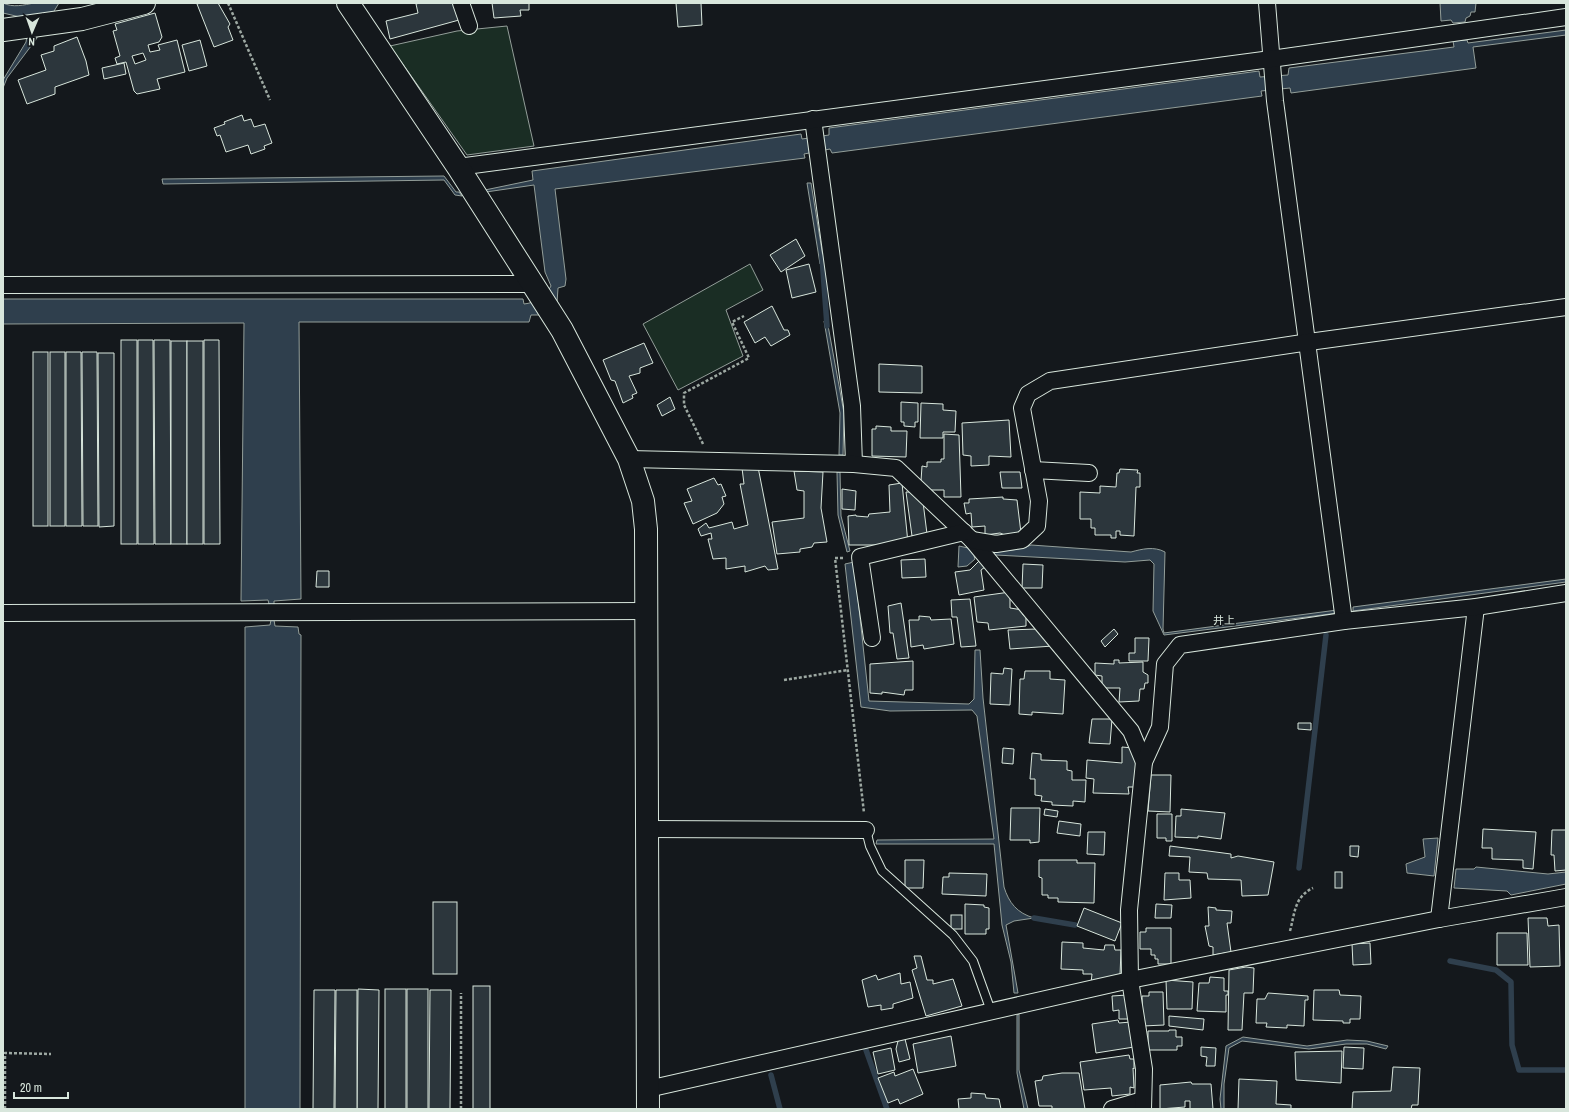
<svg xmlns="http://www.w3.org/2000/svg" width="1569" height="1112" font-family="'Archivo Narrow','Noto Sans JP',sans-serif">
  <rect width="100%" height="100%" fill="#14181c"/>
  <!-- green -->
  <g fill="#1a2d24" stroke="#939e99">
    <polygon points="507,26 534,146 467,155 390,46 457,31"/>
    <polygon points="750,264 763,290 726,310 743,356 678,390 643,324"/>
  </g>
  <!-- water -->
  <g fill="#2f3f4d" stroke="#939e99">
    <path d="M3,3C13,8 24,5 34,3C42,2 51,3 59,3L51,16L37,17V38L7,78L3,88V80L26,42L28,29L20,17L3,13Z"/>
    <polygon points="1440,3 1476,3 1475,12 1471,12 1470,16 1466,18 1465,22 1453,23 1451,20 1441,21"/>
    <path d="M1566,30V35L1473,47L1476,68L1291,93L1290,88L1261,91L1262,96L832,153L830,149L804,154L805,158L555,189L566,279L565,286L558,288L557,303L539,315H531L529,322H299L301,599L274,601V605L269,604L268,600L241,601L244,323L3,324V299H523L524,304C535,303 546,296 551,286L545,272L534,185L486,192L485,190L533,180L532,171L801,134L802,139L829,135V128L1259,71L1260,77L1288,75L1289,68L1454,47L1453,41L1467,40L1468,43Z"/>
    <polygon points="444,176 456,192 459,192 462,196 455,195 444,180 163,184 162,179"/>
    <polygon points="807,183 811,183 824,263 820,264"/>
    <polygon points="827,320 844,413 843,455 839,455 840,413 824,321"/>
    <polygon points="837,472 840,472 841,516 850,551 847,552 838,515"/>
    <path d="M1031,545L1131,552C1142,549 1154,546 1165,552L1163,629L1164,633L1337,610L1338,613L1164,635L1153,611L1154,564L1150,560L1125,562L996,555L974,556L975,559L967,566L958,567L959,546C980,551 1011,554 1031,545Z"/>
    <path d="M854,562L869,701L969,704L974,699L975,650H980L983,698L1004,887C1009,903 1017,913 1034,918L1014,921L1006,925L1018,993H1014L1011,962L1002,925L994,844H876L877,840L994,839L977,716L972,710L890,711L861,707L845,564Z"/>
    <polygon points="1566,579 1566,582 1353,611 1353,607"/>
    <polygon points="271,620 274,620 275,626 298,627 299,634 301,635 300,1109 245,1109 245,627 270,625"/>
    <polygon points="1438,838 1434,876 1407,873 1406,864 1425,857 1423,839"/>
    <polygon points="1476,867 1548,874 1566,872 1566,884 1511,895 1507,891 1454,888 1456,869 1474,869"/>
    <polygon points="1019,1014 1019,1070 1028,1109 1024,1109 1017,1073 1017,1015"/>
    <polygon points="1243,1037 1307,1046 1347,1040 1367,1041 1388,1046 1386,1049 1367,1044 1346,1044 1309,1049 1242,1041 1229,1048 1224,1084 1224,1109 1221,1109 1220,1099 1226,1046"/>
  </g>
  <g fill="none" stroke-linecap="round" stroke-linejoin="round">
    <!-- stream -->
    <g stroke="#2f3f4d" stroke-width="5.5">
      <polyline points="822,257 827,326"/>
      <polyline points="1299,868 1326,635"/>
      <polyline points="1034,918 1075,925"/>
      <polyline points="1450,961 1496,970 1511,982 1512,1045 1519,1070 1566,1070"/>
      <polyline points="866,1050 887,1109"/>
      <polyline points="771,1075 780,1109"/>
    </g>
  </g>
  <!-- building -->
  <g fill="#2c363c" stroke="#d8e6dc" fill-rule="evenodd">
    <polygon points="201,3 218,3 230,24 228,27 233,40 214,47 197,4"/>
    <polygon points="420,3 455,3 459,20 390,39 386,21 418,13 416,4"/>
    <polygon points="492,3 529,3 529,10 520,10 521,16 494,18"/>
    <polygon points="676,3 701,3 702,25 678,27"/>
    <path d="M155,13L162,37L159,42L148,45L150,52L160,50L158,45L177,40L185,72L157,79L160,89L137,94L134,91L126,62L117,64L115,58L120,56L113,31L117,30L115,24ZM143,53L146,60L135,64L132,56Z"/>
    <polygon points="77,37 86,61 89,75 55,87 55,94 27,104 18,80 46,70 41,55 54,51 54,46"/>
    <polygon points="200,40 207,66 189,71 182,45"/>
    <polygon points="124,63 126,74 104,79 102,68"/>
    <polygon points="242,115 244,121 251,119 254,127 265,124 272,143 264,146 265,149 251,154 248,145 226,152 220,135 217,136 214,128 225,124 224,122"/>
    <polygon points="796,239 805,256 781,272 770,255"/>
    <polygon points="809,264 816,292 792,298 786,270"/>
    <polygon points="772,306 784,330 788,330 790,335 771,346 765,337 755,343 744,322"/>
    <rect x="121" y="340" width="16" height="204"/>
    <polygon points="138,340 153,340 154,544 138,544"/>
    <polygon points="154,340 170,340 171,544 155,544"/>
    <polygon points="204,340 219,340 220,544 204,544"/>
    <rect x="171" y="341" width="16" height="203"/>
    <rect x="187" y="341" width="16" height="203"/>
    <polygon points="644,343 653,363 640,368 640,373 629,376 637,393 632,395 633,398 623,403 615,381 611,380 603,360"/>
    <rect x="33" y="352" width="15" height="174"/>
    <rect x="50" y="352" width="15" height="174"/>
    <polygon points="66,352 81,352 82,526 66,526"/>
    <polygon points="82,352 97,352 98,526 83,526"/>
    <polygon points="98,353 114,353 114,526 99,527"/>
    <polygon points="879,364 922,366 922,393 879,392"/>
    <polygon points="670,397 675,409 662,416 657,405"/>
    <polygon points="901,402 918,403 918,422 915,422 915,427 904,426 904,422 901,422"/>
    <polygon points="921,403 943,404 943,410 956,411 955,432 943,432 943,438 920,438"/>
    <polygon points="1009,420 1011,457 989,456 989,465 971,466 971,456 963,455 962,423"/>
    <polygon points="876,426 891,427 891,431 907,431 906,457 872,456 872,429 876,429"/>
    <polygon points="944,434 959,435 961,497 944,497 944,490 931,490 921,481 922,466 927,467 927,462 941,462 941,459 944,459"/>
    <polygon points="758,467 778,569 768,570 765,566 745,572 745,566 726,569 726,558 713,559 708,539 712,539 711,533 701,536 698,529 706,523 709,528 732,522 734,529 748,525 740,484 744,484 742,468"/>
    <polygon points="1120,469 1138,470 1137,473 1140,473 1140,487 1136,487 1134,536 1120,535 1120,531 1116,531 1116,538 1111,538 1111,535 1095,535 1095,528 1091,528 1091,519 1080,519 1080,492 1100,493 1100,486 1116,487 1117,473 1119,473"/>
    <polygon points="794,471 823,472 821,508 827,542 814,543 812,547 800,549 800,552 777,554 772,522 804,518 804,491 797,490"/>
    <polygon points="1000,472 1020,472 1022,488 1002,488"/>
    <polygon points="714,478 718,485 721,484 726,496 722,497 724,504 717,513 693,524 684,503 692,501 687,489"/>
    <polygon points="902,483 908,543 894,545 849,545 848,516 856,515 856,516 868,517 869,514 890,512 889,485"/>
    <polygon points="842,489 856,491 855,510 842,509"/>
    <polygon points="906,492 912,492 923,502 927,534 912,536"/>
    <polygon points="1003,497 1003,499 1017,500 1021,533 1010,537 1000,533 985,535 985,526 972,527 971,513 966,514 964,503 969,503 969,499"/>
    <polygon points="925,559 926,577 902,578 901,560"/>
    <polygon points="979,561 985,567 981,570 984,590 959,595 955,572 970,570"/>
    <polygon points="1023,564 1043,565 1042,588 1022,588"/>
    <polygon points="317,571 329,571 329,587 316,587"/>
    <polygon points="1010,592 1010,608 1023,610 1023,615 1026,615 1026,626 989,630 988,623 977,622 974,597"/>
    <polygon points="970,599 976,646 961,647 957,617 952,617 951,600"/>
    <polygon points="901,603 909,658 897,659 893,633 890,633 888,606"/>
    <polygon points="919,616 930,617 931,620 951,619 954,644 924,649 923,645 911,647 909,620 919,620"/>
    <polygon points="1037,629 1053,646 1010,649 1008,630"/>
    <polygon points="1114,629 1118,634 1105,647 1101,641"/>
    <polygon points="1135,638 1149,638 1148,661 1129,661 1129,653 1135,653"/>
    <polygon points="1114,660 1119,660 1119,663 1143,662 1143,672 1148,675 1148,683 1145,683 1144,689 1140,689 1139,701 1119,702 1120,688 1102,688 1102,676 1095,675 1095,663 1114,664"/>
    <polygon points="913,661 913,690 905,690 904,695 882,692 882,694 870,693 870,664"/>
    <polygon points="1004,668 1012,669 1010,705 990,704 991,673 1003,674"/>
    <polygon points="1025,671 1050,671 1050,679 1065,680 1063,714 1032,712 1032,715 1019,714 1020,679 1024,679"/>
    <polygon points="1092,719 1112,719 1110,744 1089,743"/>
    <polygon points="1298,723 1311,723 1311,730 1298,729"/>
    <polygon points="1122,747 1133,748 1138,760 1136,787 1128,787 1129,794 1093,793 1094,779 1086,778 1087,760 1122,763"/>
    <polygon points="1003,748 1014,749 1013,764 1002,763"/>
    <polygon points="1032,753 1041,754 1041,760 1067,761 1067,770 1072,771 1072,780 1086,780 1085,802 1073,801 1073,806 1052,805 1052,802 1041,801 1042,796 1035,795 1035,779 1030,779"/>
    <polygon points="1151,775 1171,775 1170,812 1148,811"/>
    <polygon points="1011,808 1040,808 1039,842 1030,843 1030,840 1010,840"/>
    <polygon points="1045,809 1058,811 1057,817 1044,815"/>
    <polygon points="1181,809 1225,813 1221,839 1198,836 1198,838 1175,837 1176,816 1181,816"/>
    <polygon points="1157,814 1172,814 1172,841 1166,841 1166,838 1157,838"/>
    <polygon points="1059,821 1081,824 1080,836 1057,833"/>
    <polygon points="1483,829 1536,832 1533,869 1523,868 1523,860 1492,859 1492,848 1482,848"/>
    <polygon points="1552,830 1566,830 1566,870 1555,871 1554,855 1551,855"/>
    <polygon points="1088,832 1105,832 1104,855 1087,854"/>
    <polygon points="1170,846 1231,854 1231,858 1238,856 1274,862 1268,895 1242,896 1241,880 1208,879 1207,873 1189,872 1190,857 1169,856"/>
    <polygon points="1350,846 1359,846 1358,857 1350,856"/>
    <polygon points="905,860 924,860 923,888 905,888"/>
    <polygon points="1039,860 1077,860 1077,863 1095,863 1094,903 1058,902 1058,898 1048,898 1048,895 1042,895 1042,878 1039,877"/>
    <rect x="1335" y="872" width="7" height="16"/>
    <polygon points="949,873 987,874 986,896 942,894 943,877 949,877"/>
    <polygon points="1165,873 1179,873 1179,880 1190,880 1191,898 1164,900"/>
    <rect x="433" y="902" width="24" height="72"/>
    <polygon points="965,904 984,905 984,907 989,908 989,929 986,929 986,934 965,934"/>
    <polygon points="1156,904 1172,905 1171,918 1155,918"/>
    <polygon points="1208,907 1216,908 1216,910 1232,911 1231,923 1227,923 1231,952 1213,955 1213,947 1209,946 1205,926 1209,926"/>
    <polygon points="1084,908 1122,923 1115,941 1077,926"/>
    <rect x="951" y="915" width="11" height="14"/>
    <polygon points="1528,918 1547,918 1548,926 1559,925 1560,966 1530,967"/>
    <polygon points="1146,928 1171,928 1171,964 1158,964 1158,959 1155,959 1155,955 1151,955 1151,949 1140,949 1140,932 1146,932"/>
    <polygon points="1497,933 1527,933 1528,965 1497,965"/>
    <polygon points="1062,942 1083,943 1083,948 1104,950 1105,945 1114,945 1115,950 1121,950 1120,975 1091,983 1092,974 1083,974 1083,970 1061,969"/>
    <polygon points="1370,943 1371,964 1353,965 1352,944"/>
    <polygon points="914,956 921,956 927,980 933,980 933,984 953,979 962,1006 926,1016 912,970 917,968"/>
    <polygon points="1246,967 1254,968 1253,993 1244,993 1242,1030 1228,1030 1229,970"/>
    <polygon points="900,973 901,984 910,982 913,998 893,1004 893,1008 881,1010 881,1005 868,1007 862,980 876,975 878,980"/>
    <polygon points="1210,977 1224,978 1224,991 1228,991 1228,995 1226,995 1226,1012 1197,1011 1199,983 1209,983"/>
    <polygon points="1166,980 1193,982 1192,1009 1167,1009"/>
    <rect x="473" y="986" width="17" height="123"/>
    <polygon points="358,989 379,990 378,1109 357,1109"/>
    <rect x="385" y="989" width="21" height="120"/>
    <rect x="407" y="989" width="21" height="120"/>
    <polygon points="314,990 335,990 334,1109 313,1109"/>
    <polygon points="336,990 357,990 357,1109 335,1109"/>
    <polygon points="430,990 451,990 450,1109 429,1109"/>
    <polygon points="1314,990 1339,990 1340,995 1361,996 1360,1019 1350,1019 1350,1023 1343,1023 1343,1021 1313,1020"/>
    <polygon points="1149,992 1163,992 1164,1025 1143,1026 1142,996 1149,996"/>
    <polygon points="1268,993 1308,996 1308,1000 1305,1000 1304,1026 1287,1025 1287,1028 1266,1027 1267,1023 1256,1023 1257,999 1265,999"/>
    <polygon points="1127,995 1129,1019 1119,1019 1119,1010 1113,1011 1112,996"/>
    <polygon points="1169,1016 1204,1019 1203,1030 1169,1026"/>
    <polygon points="1118,1020 1119,1023 1131,1022 1134,1047 1096,1053 1092,1024"/>
    <polygon points="1169,1030 1176,1030 1176,1037 1182,1037 1182,1046 1177,1046 1177,1050 1148,1050 1148,1031 1169,1031"/>
    <polygon points="951,1036 956,1066 918,1073 913,1044"/>
    <polygon points="905,1039 910,1059 899,1062 896,1049 898,1041"/>
    <polygon points="1201,1047 1216,1048 1215,1066 1206,1066 1207,1057 1201,1056"/>
    <polygon points="1344,1047 1364,1048 1363,1069 1343,1068"/>
    <polygon points="891,1048 895,1070 878,1074 873,1052"/>
    <polygon points="1342,1051 1341,1083 1296,1080 1295,1052"/>
    <polygon points="1129,1055 1130,1059 1134,1059 1134,1069 1133,1068 1134,1088 1130,1087 1130,1094 1112,1096 1111,1088 1084,1090 1080,1062"/>
    <polygon points="1393,1067 1420,1068 1418,1105 1412,1105 1411,1109 1352,1109 1353,1092 1391,1091"/>
    <polygon points="913,1069 923,1094 900,1104 898,1099 888,1103 878,1078 894,1072 895,1076"/>
    <polygon points="1062,1073 1079,1073 1085,1109 1052,1109 1052,1106 1039,1106 1035,1081 1042,1080 1043,1076"/>
    <polygon points="1239,1079 1277,1081 1276,1104 1291,1105 1291,1109 1238,1109"/>
    <polygon points="1191,1082 1192,1084 1211,1084 1213,1109 1190,1109 1190,1101 1185,1101 1185,1107 1160,1109 1160,1085"/>
    <polygon points="971,1093 985,1094 986,1098 999,1099 1001,1109 959,1109 958,1099 971,1098"/>
  </g>
  <g fill="none" stroke-linecap="round" stroke-linejoin="round">
    <defs>
      <polyline id="lane" points="866,830 870,846 882,871 953,935 973,961 991,1011"/>
      <g id="street">
        <polyline points="461,3 469,26"/>
        <polyline points="1267,3 1275,101 1344,621"/>
        <polyline points="813,119 852,406 854,464"/>
        <polyline points="458,167 1271,59 1566,17"/>
        <polyline points="3,285 532,284"/>
        <polyline points="629,459 854,464 896,468 972,540 1131,731 1144,762"/>
        <polyline points="1033,470 1089,473"/>
        <polyline points="972,540 996,544 1022,540 1037,526 1039,501 1022,408 1028,394 1050,381 1309,342 1566,307"/>
        <polyline points="3,613 645,611"/>
        <polyline points="872,638 860,557 964,532"/>
        <polyline points="646,829 866,830"/>
        <polyline points="1439,919 1476,607"/>
        <polyline points="648,1089 1130,980 1439,919 1566,897"/>
        <polyline points="1112,1109 1143,1100"/>
        <polyline points="1143,1109 1144,1069 1130,980 1129,910 1144,762 1160,727 1165,664 1180,645 1344,621 1476,607 1566,593"/>
      </g>
      <g id="secondary">
        <polyline points="348,3 458,167 562,330 629,459 643,501 646,529 648,1109"/>
        <polyline points="3,30 82,19 144,3"/>
      </g>
    </defs>
    <!-- lane casing -->
    <use href="#lane" stroke="#d8e6dc" stroke-width="10"/>
    <!-- street casing -->
    <use href="#street" stroke="#d8e6dc" stroke-width="18"/>
    <!-- secondary casing -->
    <use href="#secondary" stroke="#d8e6dc" stroke-width="24"/>
    <!-- path -->
    <g stroke="#9da8a2" stroke-width="2.5" stroke-dasharray="3 2" stroke-linecap="butt">
      <polyline points="228,3 270,100"/>
      <polyline points="703,444 684,405 684,393 749,358 732,322 744,316"/>
      <polyline points="843,558 835,558 864,813"/>
      <polyline points="784,680 848,670"/>
      <path d="M1290,931C1295,913 1294,897 1313,888"/>
      <polyline points="5,1109 5,1053 51,1054"/>
      <polyline points="461,1109 461,993"/>
    </g>
    <!-- lane -->
    <use href="#lane" stroke="#14181c" stroke-width="8"/>
    <!-- street -->
    <use href="#street" stroke="#14181c" stroke-width="16"/>
    <!-- secondary -->
    <use href="#secondary" stroke="#14181c" stroke-width="22"/>
  </g>
  <g text-anchor="middle" dominant-baseline="central" stroke-width="3" stroke-linejoin="round" paint-order="stroke">
    <!-- neighbourhood labels -->
    <g font-size="11" fill="#d8e6dc" stroke="#14181c">
      <text x="1224" y="620">井上</text>
    </g>
  </g>
  <!-- border -->
  <rect width="1569" height="1112" fill="none" stroke="#d8e6dc" stroke-width="8"/>
  <!-- north arrow -->
  <g transform="translate(32 32) rotate(182)" stroke="#14181c" stroke-width="3" paint-order="stroke">
  <path d="M0-3L7 15L0 10L-7 15Z" fill="#d8e6dc"/>
  <text y="-6" font-size="11" font-weight="bold" text-anchor="middle" fill="#d8e6dc">N</text>
  </g>
  <!-- scale -->
  <path d="M14 1092v6h54v-6" fill="none" stroke="#d8e6dc" stroke-width="2"/>
  <text x="20" y="1092" font-size="12" fill="#d8e6dc" stroke="#14181c" stroke-width="3" paint-order="stroke">20 m</text>
</svg>
